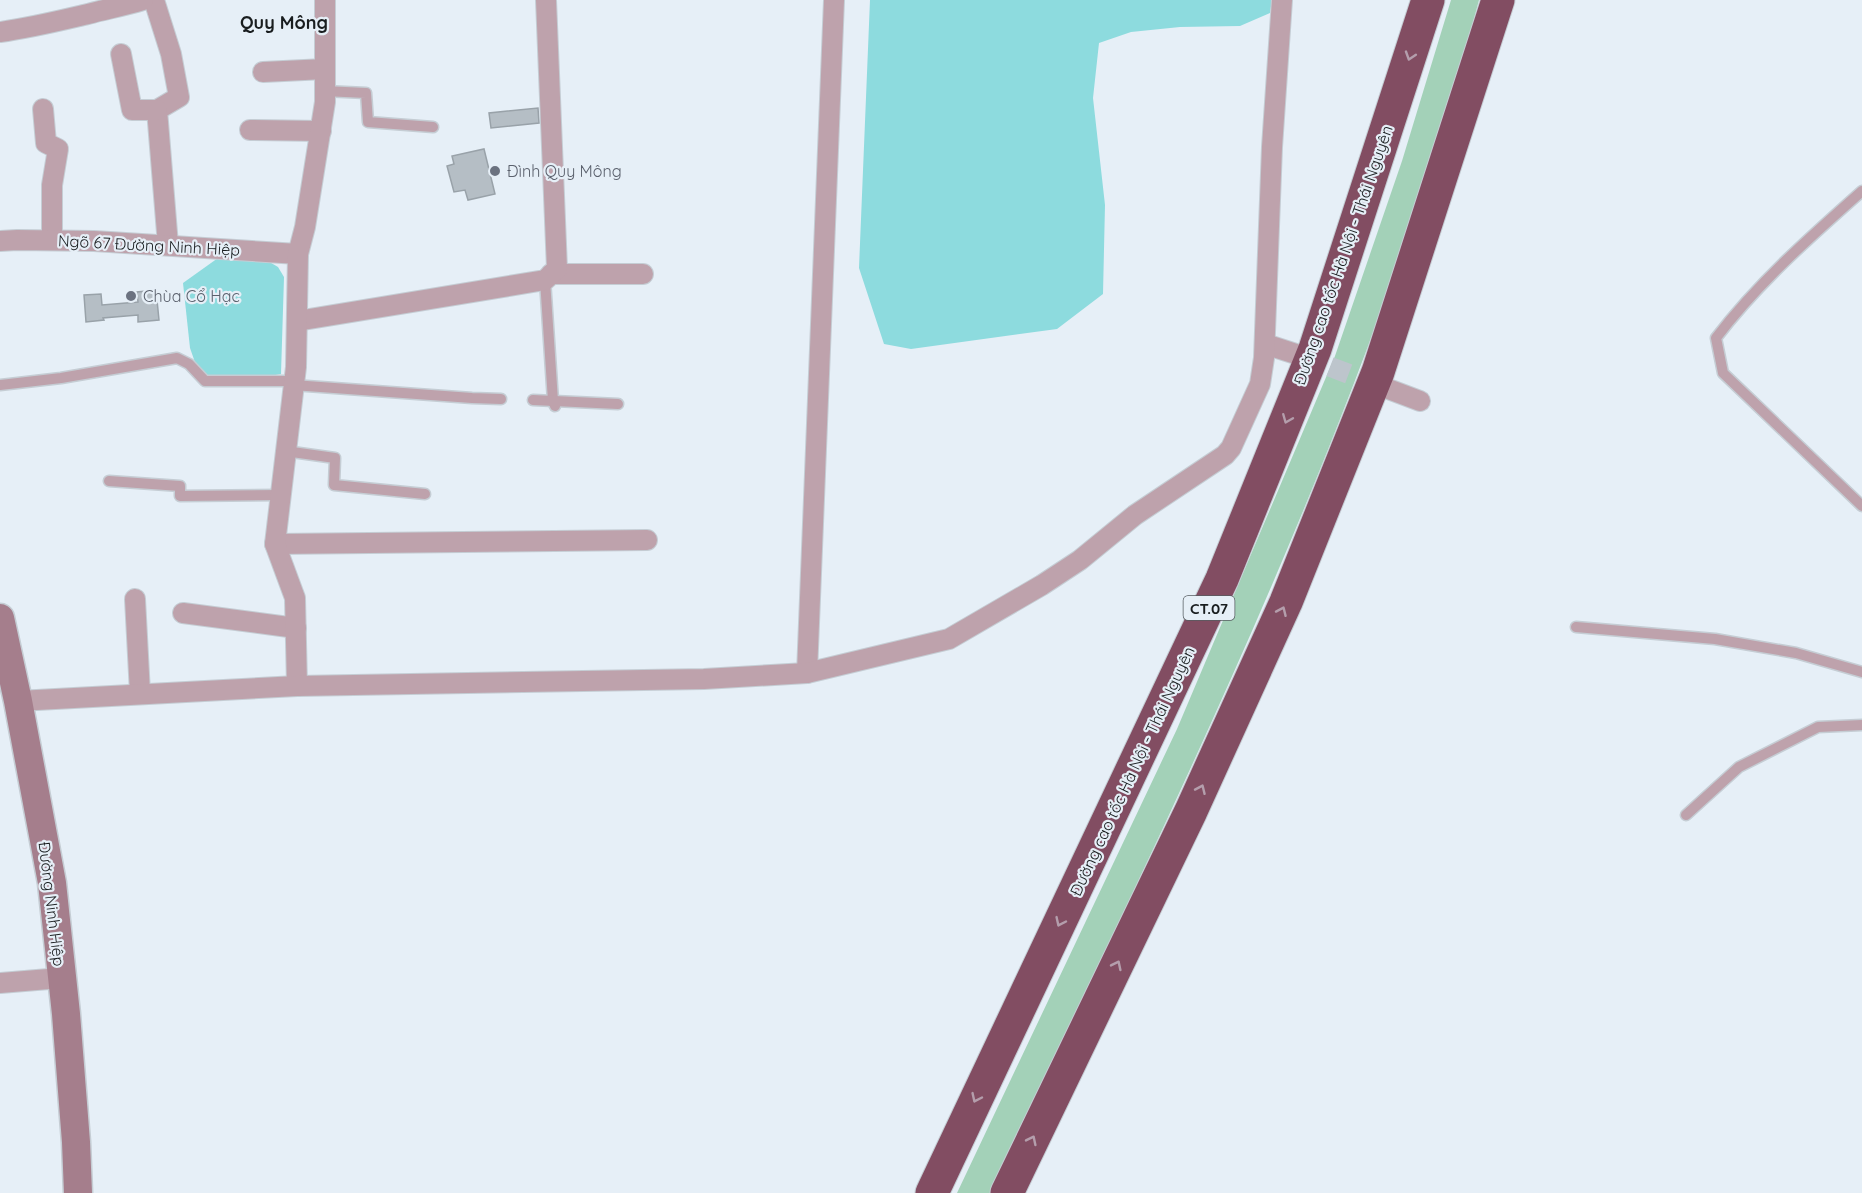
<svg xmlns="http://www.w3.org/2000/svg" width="1862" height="1193" font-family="Quicksand,sans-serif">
  <rect width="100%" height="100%" fill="#e6eff7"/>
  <!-- green -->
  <path fill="#a3d1b8" d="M1451,0H1479C1369,417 1174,805 990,1193H957L1177,729L1335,356L1402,161Z"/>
  <!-- water -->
  <g fill="#8ddbde">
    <polygon points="870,0 1272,0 1270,13 1240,26 1180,27 1131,32 1099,43 1093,98 1105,205 1103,294 1057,329 911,349 884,344 859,268"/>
    <polygon points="261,257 278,267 284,277 281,374 259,378 218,380 198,371 190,348 183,283 218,258"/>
  </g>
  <!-- building -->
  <g fill="#b5bec5" stroke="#99a2a9" stroke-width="1.5">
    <polygon points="538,108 539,123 491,128 489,113"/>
    <polygon points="484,149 495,194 468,200 465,190 454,192 447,166 454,164 452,156"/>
    <polygon points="156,290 159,320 138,322 138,315 103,318 104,320 86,322 84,295 101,294 102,305 138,302 137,292"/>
  </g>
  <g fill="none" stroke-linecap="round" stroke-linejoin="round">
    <!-- minor-tunnel -->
    <polyline stroke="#bdc5cc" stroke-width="20" stroke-dasharray="20 10" stroke-linecap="butt" points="1302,356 1383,387"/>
    <defs>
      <g id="service">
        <polyline points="324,91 366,93 368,122 433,127"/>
        <path d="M1862,191C1810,237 1758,283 1716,338L1723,373L1862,506"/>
        <polyline points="545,280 553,401 555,406"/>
        <polyline points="0,385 61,378 177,358 189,364 205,381 293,381"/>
        <polyline points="293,385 472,398 501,399"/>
        <polyline points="533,400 618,404"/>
        <polyline points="285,451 335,458 334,485 425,494"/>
        <polyline points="109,481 180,486 180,496 280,495"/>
        <polyline points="1576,627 1715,639 1796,653 1862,672"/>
        <polyline points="1686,815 1739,767 1818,727 1862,725"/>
      </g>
      <g id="minor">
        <polyline points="154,0 171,54 179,97 157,110 168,245"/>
        <path d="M0,32C30,28 58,21 88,14C106,9 124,6 143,0"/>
        <polyline points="121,54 132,110 157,110"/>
        <polyline points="263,72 325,69"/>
        <polyline points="43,109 46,143 58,149 52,185 52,240"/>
        <polyline points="250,130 321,131"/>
        <polyline points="0,241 17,240 94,241 298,254"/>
        <polyline points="551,274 643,274"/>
        <polyline points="297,321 545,280 557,269 546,0"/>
        <polyline points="1265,344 1302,356"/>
        <polyline points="1383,387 1420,401"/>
        <polyline points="275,544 647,540"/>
        <polyline points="135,599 140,693"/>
        <polyline points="183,613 296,628"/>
        <polyline points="807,673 834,0"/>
        <polyline points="297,686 295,598 275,544 296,367 298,254 305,227 325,102 325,0"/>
        <polyline points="18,701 297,686 704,679 807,673 949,639 1042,585 1080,560 1135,515 1225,455 1231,448 1260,384 1264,358 1272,147 1282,0"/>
        <polyline points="0,983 61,978"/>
      </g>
      <polyline id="secondary" points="0,618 18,701 52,883 66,1014 76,1142 78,1193"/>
      <g id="motorway">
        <polyline points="932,1193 1222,579 1315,349 1428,0"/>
        <polyline points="1007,1193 1191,811 1286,602 1378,372 1498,0"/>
      </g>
    </defs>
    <!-- service casing -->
    <use href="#service" stroke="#c5cdd4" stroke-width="13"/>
    <!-- minor casing -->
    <use href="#minor" stroke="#c5cdd4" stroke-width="22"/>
    <!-- secondary casing -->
    <use href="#secondary" stroke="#c5cdd4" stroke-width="31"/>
    <!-- motorway casing -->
    <use href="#motorway" stroke="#c5cdd4" stroke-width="35"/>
    <!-- service -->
    <use href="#service" stroke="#bea2ac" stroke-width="10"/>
    <!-- minor -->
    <use href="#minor" stroke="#bea2ac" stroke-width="20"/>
    <!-- secondary -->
    <use href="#secondary" stroke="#a57e8c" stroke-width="28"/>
    <!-- motorway -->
    <use href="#motorway" stroke="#824d62" stroke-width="33"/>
  </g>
  <!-- one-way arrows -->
  <defs><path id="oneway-chevron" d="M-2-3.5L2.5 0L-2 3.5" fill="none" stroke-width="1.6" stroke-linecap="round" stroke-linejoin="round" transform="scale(1.5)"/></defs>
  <g stroke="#b49eac">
    <use href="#oneway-chevron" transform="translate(1410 56) rotate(108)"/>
    <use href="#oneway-chevron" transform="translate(1287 419) rotate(112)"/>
    <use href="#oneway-chevron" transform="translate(1282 611) rotate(-66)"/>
    <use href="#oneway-chevron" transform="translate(1201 789) rotate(-66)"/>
    <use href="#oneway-chevron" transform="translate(1060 922) rotate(115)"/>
    <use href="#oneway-chevron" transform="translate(1117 965) rotate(-64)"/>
    <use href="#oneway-chevron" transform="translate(976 1098) rotate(115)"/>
    <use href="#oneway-chevron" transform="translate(1032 1140) rotate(-64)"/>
  </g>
  <!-- markers -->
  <g fill="#6b7280" stroke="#e6eff7" stroke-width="2">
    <circle cx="495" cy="171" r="6"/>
    <circle cx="131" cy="296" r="6"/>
  </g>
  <g text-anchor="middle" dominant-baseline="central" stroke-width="4.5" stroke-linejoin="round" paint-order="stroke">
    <!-- shield labels -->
    <rect fill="#e6eff7" stroke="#565c60" stroke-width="1.5" x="1183.5" y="596" width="51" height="24" rx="4.5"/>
    <g font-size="15" font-weight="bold" fill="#191d1f">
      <text x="1209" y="608">CT.07</text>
    </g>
    <!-- worship labels -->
    <g font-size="16" fill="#5b616d" stroke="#e6eff7" text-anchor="start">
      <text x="507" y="171">Đình Quy Mông</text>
      <text x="143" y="296">Chùa Cổ Hạc</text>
    </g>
    <!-- street labels -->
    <g font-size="16" fill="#191d1f" stroke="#e6eff7">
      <text transform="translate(149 245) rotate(3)">Ngõ 67 Đường Ninh Hiệp</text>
      <text transform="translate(1343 255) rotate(-71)">Đường cao tốc Hà Nội - Thái Nguyên</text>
      <text transform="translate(1132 771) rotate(-65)">Đường cao tốc Hà Nội - Thái Nguyên</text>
      <text transform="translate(52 904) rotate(83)">Đường Ninh Hiệp</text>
    </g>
    <!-- neighbourhood labels -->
    <g font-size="18" font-weight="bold" fill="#191d1f" stroke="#e6eff7">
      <text x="284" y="22">Quy Mông</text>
    </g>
  </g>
</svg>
